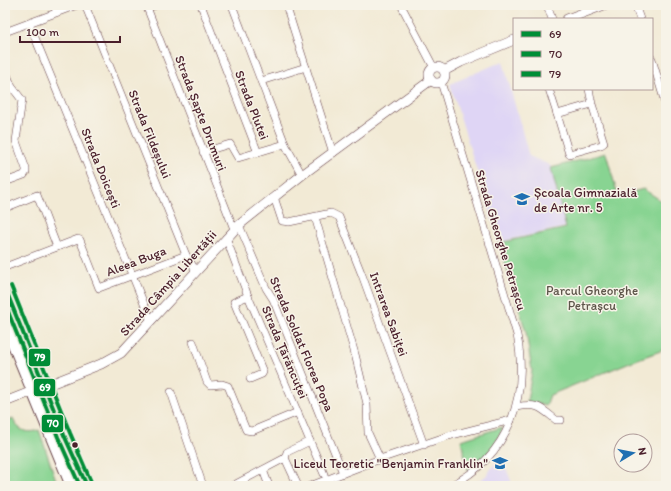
<svg xmlns="http://www.w3.org/2000/svg" width="671" height="491" font-family="Itim,sans-serif">
  <rect width="100%" height="100%" fill="#f7f3e8"/>
  <filter id="ink" filterUnits="userSpaceOnUse"><feTurbulence type="fractalNoise" baseFrequency=".025" numOctaves="2"/><feDisplacementMap in="SourceGraphic" scale="8" xChannelSelector="R" yChannelSelector="G"/><feConvolveMatrix kernelMatrix="1 2 1 2 8 2 1 2 1" color-interpolation-filters="sRGB"/></filter>
  <filter id="wash" filterUnits="userSpaceOnUse"><feTurbulence type="fractalNoise" baseFrequency=".012" numOctaves="4" result="noise"/><feDisplacementMap in="SourceGraphic" scale="16" xChannelSelector="R" yChannelSelector="G"/><feGaussianBlur stdDeviation="0.9" result="paint"/><feColorMatrix in="noise" values="0 0 0 0 0 0 0 0 0 0 0 0 0 0 0 0 0 1.4 0 .05"/><feComposite in="paint" operator="in"/></filter>
  <g filter="url(#wash)">
    <rect width="100%" height="100%" fill="#f2ead5"/>
    <!-- built -->
    <g fill="#dfd5f5">
      <polygon points="503,61 529,156 550,165 565,227 499,242 450,84"/>
      <polygon points="501,455 513,486 470,486 486,476"/>
    </g>
    <!-- green -->
    <g fill="#88d492" stroke="#697a5e">
      <polygon points="606,153 618,196 643,189 662,201 666,206 666,349 630,362 550,395 546,406 527,401 532,371 526,332 499,243 566,228 551,168"/>
      <polygon points="5,298 32,364 26,367 5,316"/>
      <path d="M13,419C18,431 28,434 39,430L58,486H5V422Z"/>
      <path d="M503,427C497,444 484,461 468,470L461,440Z"/>
    </g>
  </g>
  <g filter="url(#ink)">
    <g fill="none" stroke-linecap="round" stroke-linejoin="round">
      <defs>
        <g id="minor">
          <polyline points="54,5 57,12"/>
          <polyline points="85,5 186,255 196,271"/>
          <polyline points="146,5 234,229"/>
          <polyline points="201,5 258,153"/>
          <polyline points="232,5 285,144 302,175"/>
          <polyline points="286,5 333,153"/>
          <polyline points="401,5 434,68"/>
          <polyline points="547,5 552,19"/>
          <polyline points="635,5 640,19"/>
          <polyline points="147,8 156,5"/>
          <polyline points="29,23 151,321"/>
          <polyline points="5,32 77,5"/>
          <polyline points="652,59 666,106"/>
          <polyline points="5,70 12,87 22,100 16,141 26,169 26,172 24,175 5,182"/>
          <polyline points="261,81 306,67"/>
          <path d="M441,82L517,335C529,397 509,456 450,486"/>
          <polyline points="549,89 557,114"/>
          <polyline points="589,89 592,104 604,143 601,145 569,154 557,114 592,104"/>
          <polyline points="203,152 230,144 238,158 285,144"/>
          <polyline points="274,197 282,221 289,222 331,213 339,217 362,275 424,445"/>
          <polyline points="5,208 37,195 57,247"/>
          <polyline points="315,217 355,354 367,404 368,433 380,459"/>
          <polyline points="239,225 266,288 273,299 343,473"/>
          <polyline points="226,238 248,296 324,474"/>
          <polyline points="5,267 78,239 80,240 99,288 186,255"/>
          <polyline points="248,296 234,302 263,372 262,374 250,379"/>
          <polyline points="193,342 207,382 210,385 222,384 228,386 246,430 252,431 298,412"/>
          <polyline points="171,392 203,486"/>
          <path d="M516,407C538,403 540,407 556,420H561"/>
          <polyline points="285,458 298,486"/>
          <polyline points="263,470 269,486"/>
          <polyline points="232,486 285,458 287,452 310,441"/>
          <polyline points="310,486 380,459 448,436 511,420"/>
        </g>
        <g id="tertiary">
          <polyline points="567,19 604,5"/>
          <circle cx="437" cy="75" r="8"/>
          <polyline points="444,71 461,62 514,40"/>
          <polyline points="5,402 101,364 121,353 239,225 302,175 431,80"/>
        </g>
        <g id="secondary">
          <polyline points="5,288 64,435 87,486"/>
          <polyline points="5,325 71,486"/>
        </g>
      </defs>
      <!-- minor casing -->
      <use href="#minor" stroke="#633d44" stroke-width="8"/>
      <!-- tertiary casing -->
      <use href="#tertiary" stroke="#633d44" stroke-width="10"/>
      <!-- secondary casing -->
      <use href="#secondary" stroke="#633d44" stroke-width="12"/>
      <!-- minor -->
      <use href="#minor" stroke="#fff" stroke-width="7"/>
      <!-- tertiary -->
      <use href="#tertiary" stroke="#fff" stroke-width="9"/>
      <!-- secondary -->
      <use href="#secondary" stroke="#fff" stroke-width="10"/>
      <defs>
        <polyline id="bus-1" points="5,288 64,435 87,486"/>
        <polyline id="bus-2" points="5,304 58,437 80,486"/>
        <polyline id="bus-3" points="11,286 70,433 92,484"/>
      </defs>
      <!-- bus-1 casing -->
      <use href="#bus-1" stroke="#f7f3e8" stroke-width="7"/>
      <!-- bus-2 casing -->
      <use href="#bus-2" stroke="#f7f3e8" stroke-width="7"/>
      <!-- bus-3 casing -->
      <use href="#bus-3" stroke="#f7f3e8" stroke-width="7"/>
      <!-- bus-1 -->
      <use href="#bus-1" stroke="#008d36" stroke-width="4"/>
      <!-- bus-2 -->
      <use href="#bus-2" stroke="#008d36" stroke-width="4"/>
      <!-- bus-3 -->
      <use href="#bus-3" stroke="#008d36" stroke-width="4"/>
    </g>
  </g>
  <!-- icons -->
  <defs>
    <symbol id="school-bare" viewBox="-9 -9 18 18"><path d="M0-5L7-2L0 1L-7-2ZM-4 1L0 2.5L4 1V4Q0 6-4 4Z" fill="#1f6fb2" stroke="#f7f3e8" stroke-width="2.5" paint-order="stroke"/></symbol>
    <symbol id="university-bare" viewBox="-9 -9 18 18"><path d="M0-5L7-2L0 1L-7-2ZM-4 1L0 2.5L4 1V4Q0 6-4 4Z" fill="#1f6fb2" stroke="#f7f3e8" stroke-width="2.5" paint-order="stroke"/></symbol>
  </defs>
  <g fill-rule="evenodd">
    <use href="#school-bare" x="511" y="188" width="22" height="22"/>
    <use href="#university-bare" x="489" y="452" width="22" height="22"/>
  </g>
  <!-- markers -->
  <circle fill="#4a1f2b" stroke="#f7f3e8" stroke-width="1.5" cx="75" cy="445" r="3.5"/>
  <g text-anchor="middle" dominant-baseline="central" stroke-width="3" stroke-linejoin="round" paint-order="stroke">
    <!-- street labels -->
    <g font-size="13" fill="#4a1f2b" stroke="#f7f3e8">
      <text transform="translate(252 105) rotate(69)">Strada Plutei</text>
      <text transform="translate(201 113) rotate(69)">Strada Șapte Drumuri</text>
      <text transform="translate(150 134) rotate(68)">Strada Fildeșului</text>
      <text transform="translate(101 168) rotate(68)">Strada Doicești</text>
      <text transform="translate(501 240) rotate(73)">Strada Gheorghe Petrașcu</text>
      <text transform="translate(136 261) rotate(-21)">Aleea Buga</text>
      <text transform="translate(168 283) rotate(-48)">Strada Câmpia Libertății</text>
      <text transform="translate(389 314) rotate(70)">Intrarea Sabiței</text>
      <text transform="translate(302 344) rotate(67)">Strada Soldat Florea Popa</text>
      <text transform="translate(285 352) rotate(67)">Strada Țărăncuței</text>
    </g>
    <!-- poi labels -->
    <g font-size="13" fill="#4a1f2b" stroke="#f7f3e8" text-anchor="start">
      <text x="534" y="192">Școala Gimnazială<tspan x="534" dy="15">de Arte nr. 5</tspan></text>
      <text x="488" y="463" text-anchor="end">Liceul Teoretic "Benjamin Franklin"</text>
    </g>
    <!-- park labels -->
    <g font-size="13" fill="#5d554a" stroke="#f7f3e8">
      <text x="592" y="290">Parcul Gheorghe<tspan x="592" dy="15">Petrașcu</tspan></text>
    </g>
  </g>
  <g stroke="#f7f3e8" stroke-width="1.5">
    <rect x="28" y="348" width="23" height="19" rx="4" fill="#008d36"/>
    <rect x="33" y="378" width="23" height="19" rx="4" fill="#008d36"/>
    <rect x="41" y="414" width="23" height="19" rx="4" fill="#008d36"/>
  </g>
  <g font-size="11" text-anchor="middle" font-weight="bold" fill="#fff">
    <text x="40" y="361">79</text>
    <text x="45" y="391">69</text>
    <text x="53" y="427">70</text>
  </g>
  <!-- margin -->
  <rect width="671" height="491" fill="none" stroke="#f7f3e8" stroke-width="20"/>
  <!-- legend -->
  <rect x="513" y="18" width="140" height="72" fill="#f7f3e8" stroke="#b29e9c"/>
  <rect x="521" y="31" width="20" height="6" fill="#008d36" stroke="#b29e9c"/>
  <text x="549" y="38" font-size="12" fill="#4a1f2b">69</text>
  <rect x="521" y="51" width="20" height="6" fill="#008d36" stroke="#b29e9c"/>
  <text x="549" y="58" font-size="12" fill="#4a1f2b">70</text>
  <rect x="521" y="71" width="20" height="6" fill="#008d36" stroke="#b29e9c"/>
  <text x="549" y="78" font-size="12" fill="#4a1f2b">79</text>
  <!-- north arrow -->
  <g transform="translate(633 453) rotate(80)"><circle r="19" fill="#f7f3e8" stroke="#b29e9c"/>
  <path d="M0-3L7 15L0 10L-7 15Z" fill="#1f6fb2"/>
  <text y="-6" font-size="11" font-weight="bold" text-anchor="middle" fill="#4a1f2b">N</text>
  </g>
  <!-- scale -->
  <path d="M20 36v6h100v-6" fill="none" stroke="#4a1f2b" stroke-width="2"/>
  <text x="26" y="36" font-size="12" fill="#4a1f2b" stroke="#f7f3e8" stroke-width="3" paint-order="stroke">100 m</text>
</svg>
